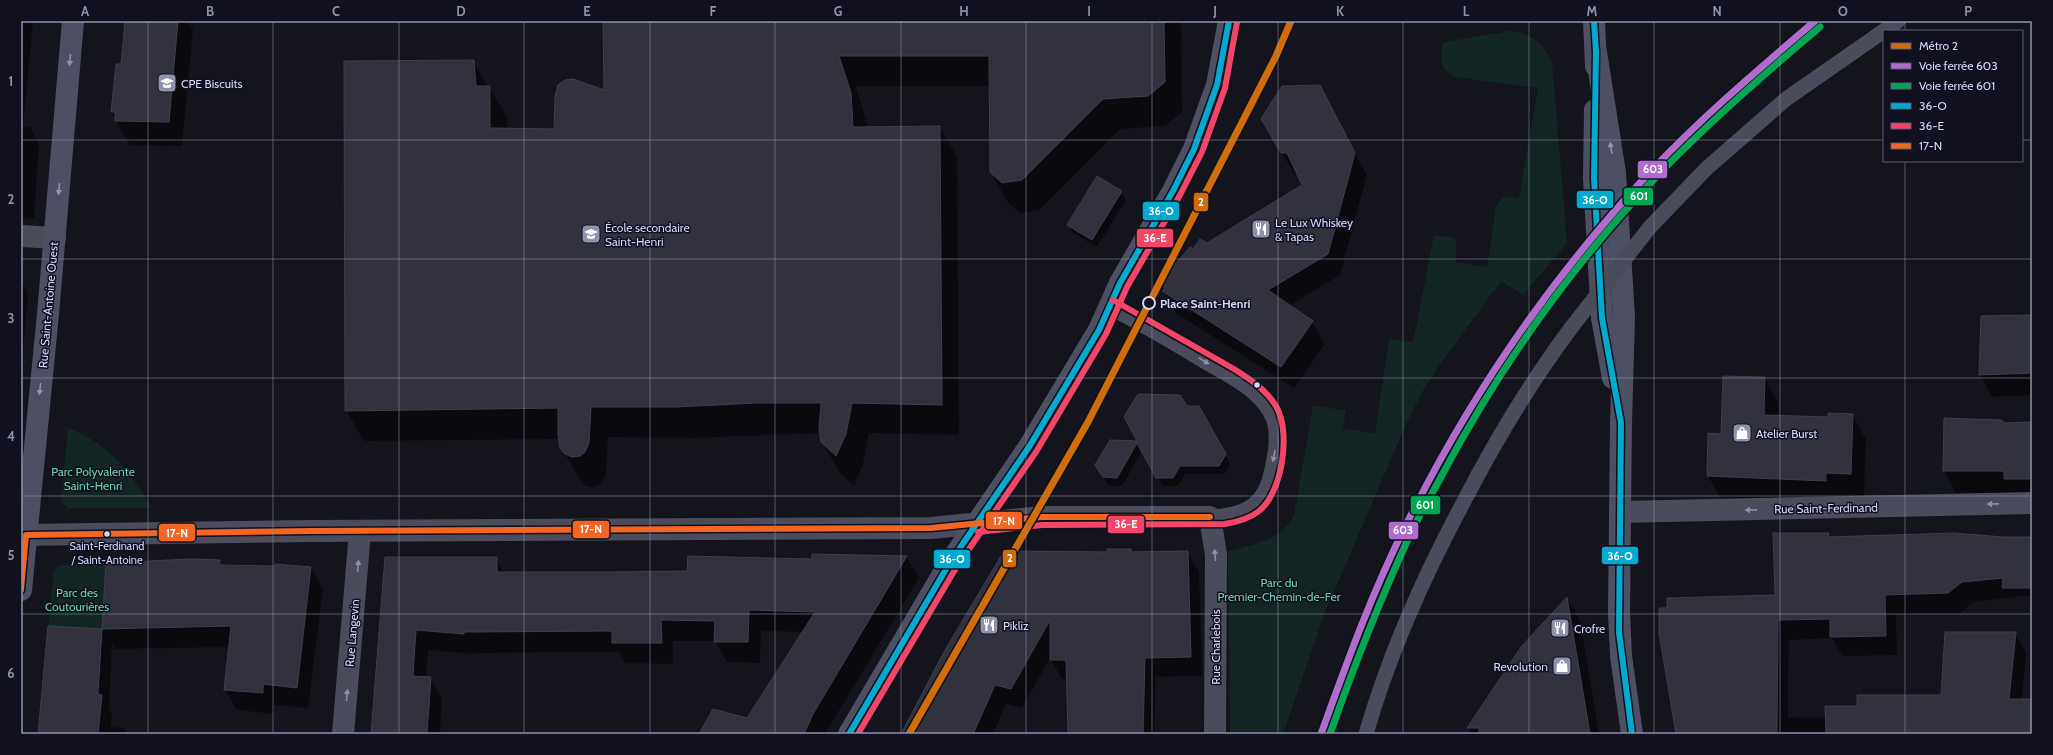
<svg xmlns="http://www.w3.org/2000/svg" width="2053" height="755" font-family="Cabin,sans-serif">
  <rect width="100%" height="100%" fill="#14141c"/>
  <!-- green -->
  <g fill="#132623">
    <path d="M1509,31C1531,33 1542,42 1552,62L1567,243L1523,295L1501,281L1446,356L1425,387L1407,422L1324,615L1283,734H1230L1228,551C1253,545 1283,540 1294,515L1313,406L1346,410L1343,429L1375,433L1389,339L1413,342L1434,235L1453,238L1456,241V262L1487,267L1496,206L1503,197L1519,198L1538,88L1455,77C1440,68 1438,58 1444,42Z"/>
    <path d="M68,428C107,442 132,473 152,508H68L61,502Z"/>
    <polygon points="106,563 102,629 48,626 54,572 58,567 64,565"/>
  </g>
  <!-- shadow -->
  <g fill="#0007">
    <polygon points="21,21 33,21 23,127 30,127 39,144 34,218 21,219"/>
    <polygon points="126,21 188,21 193,29 182,146 130,145 116,121 112,112 122,65"/>
    <polygon points="604,21 1181,21 1182,112 1165,126 1120,129 1039,210 1020,213 1008,203 991,172 990,86 856,86 868,128 940,127 957,157 959,435 869,433 863,464 854,486 840,473 822,442 820,433 695,438 608,437 606,474 602,482 597,486 590,487 584,485 579,478 561,447 559,439 364,441 346,410 473,62 507,117 507,129 555,130 605,92"/>
    <polygon points="1319,86 1367,175 1340,275 1289,306 1312,322 1325,344 1294,388 1176,313 1161,283 1193,250 1207,244 1303,186 1298,175 1295,175 1262,119"/>
    <polygon points="1121,192 1126,200 1097,247 1073,233 1068,225"/>
    <polygon points="21,280 28,293 21,375"/>
    <polygon points="2032,316 2032,395 1992,397 1980,375 1982,317"/>
    <polygon points="1765,378 1778,402 1778,417 1829,418 1852,415 1866,439 1864,497 1721,499 1708,476 1722,435"/>
    <polygon points="1186,407 1199,407 1230,464 1224,474 1185,474 1178,486 1162,486 1142,450 1122,486 1109,486 1096,465 1111,441 1139,442"/>
    <polygon points="2032,423 2032,501 2013,493 1956,493 1944,471 2003,424"/>
    <polygon points="1828,534 1830,538 2032,551 2032,595 1973,602 1960,613 1896,614 1897,655 1842,656 1832,638 1789,640 1788,717 1827,718 1858,707 1942,696 2015,633 2026,653 2022,700 2032,700 2032,734 1677,734 1776,596"/>
    <polygon points="1130,550 1132,553 1187,552 1199,571 1202,676 1156,677 1154,734 1146,734 1080,720 1068,679 1062,679 1050,658 1022,708 1006,704 993,734 901,734 946,650 1108,553"/>
    <polygon points="813,555 907,557 919,578 825,734 700,734 746,721 804,632 761,631 760,663 727,662 715,641 673,641 673,664 625,663 618,652 475,653 475,654 428,650 426,678 430,678 442,699 440,734 372,734 386,558 496,558 504,573 688,572 813,560"/>
    <polygon points="219,561 222,566 311,568 323,589 308,708 274,705 274,714 237,710 225,689 230,647 115,649 112,644 109,708 112,714 111,727 124,728 127,734 39,734 49,627 103,630 107,564"/>
    <polygon points="1567,598 1580,620 1599,734 1470,734 1469,726 1522,647"/>
  </g>
  <!-- building -->
  <g fill="#32313e" stroke="#3e3f4f">
    <polygon points="125,21 178,21 169,122 115,121 115,112 111,112 116,64 121,64"/>
    <polygon points="603,21 1164,21 1165,82 1148,96 1103,99 1022,180 1002,183 990,172 989,56 839,56 851,93 853,127 940,126 942,405 852,403 846,434 836,456 821,442 819,428 821,403 756,403 677,407 591,407 589,443 585,452 580,456 572,457 565,454 560,448 558,435 558,408 345,411 344,61 474,60 476,86 490,86 490,128 554,129 555,96 558,85 565,80 573,79 604,90"/>
    <polygon points="1320,85 1355,153 1328,254 1268,290 1313,321 1281,367 1162,291 1165,288 1159,283 1190,247 1193,249 1200,239 1207,243 1302,185 1287,153 1281,153 1261,119 1282,86"/>
    <polygon points="1097,176 1122,191 1092,240 1067,225"/>
    <polygon points="2032,315 2032,373 1979,375 1981,316"/>
    <polygon points="1723,376 1765,377 1764,415 1828,417 1828,413 1853,414 1851,474 1826,473 1826,481 1707,476 1708,433 1721,434"/>
    <polygon points="1138,394 1180,395 1187,406 1199,406 1226,454 1219,466 1180,466 1173,478 1156,478 1137,443 1117,478 1103,477 1095,465 1110,440 1137,441 1124,417"/>
    <polygon points="1944,418 2002,420 2004,423 2032,422 2032,479 2004,479 2004,471 1943,471"/>
    <polygon points="1773,533 1829,533 1828,537 1954,533 2003,537 2032,537 2032,588 2002,588 2003,578 1962,582 1948,593 1885,595 1886,636 1830,637 1830,619 1778,620 1777,734 1676,734 1659,633 1659,608 1667,608 1667,598 1775,595"/>
    <polygon points="1107,549 1131,549 1131,552 1188,551 1191,657 1145,658 1143,734 1068,734 1066,660 1050,660 1050,620 1011,689 995,685 973,734 901,734 945,650 1001,556 1010,551 1107,552"/>
    <polygon points="812,554 907,556 813,714 804,734 699,734 713,709 747,718 815,612 749,610 748,642 714,642 715,621 661,620 662,643 612,643 612,631 464,632 464,634 416,630 413,676 431,677 427,734 371,734 385,557 497,557 497,572 611,572 687,571 688,556 812,559"/>
    <polygon points="191,559 220,560 219,565 275,566 275,564 311,567 297,688 263,684 263,693 224,690 231,626 102,629 106,563"/>
    <polygon points="1567,597 1590,734 1479,734 1479,728 1467,728 1521,647"/>
    <polygon points="48,626 102,629 98,694 102,695 98,734 38,734"/>
    <polygon points="1945,632 2016,632 2009,699 2032,699 2032,734 1826,734 1825,706 1857,706 1857,695 1941,695"/>
  </g>
  <g fill="none" stroke-linecap="round" stroke-linejoin="round">
    <!-- lane -->
    <g stroke="#4a4b5b" stroke-width="15">
      <polyline points="1650,227 1707,168 1786,99 1898,21"/>
      <path d="M1109,307C1142,324 1173,342 1204,361C1221,371 1239,380 1253,392C1261,399 1269,408 1273,418C1280,437 1274,462 1269,481C1260,510 1237,516 1210,517"/>
      <path d="M1366,734C1389,654 1423,578 1462,505C1494,443 1529,384 1571,328"/>
    </g>
    <!-- street -->
    <g stroke="#4a4b5b" stroke-width="22">
      <polyline points="21,236 55,238"/>
      <polyline points="1621,512 2032,503"/>
      <polyline points="21,535 312,531 931,528 1042,517 1210,517 1216,555 1215,734"/>
      <polyline points="343,734 360,531"/>
    </g>
    <!-- secondary -->
    <g stroke="#4d5062" stroke-width="22">
      <polyline points="1594,21 1596,66"/>
      <polyline points="1596,52 1615,173 1624,317 1621,423 1619,613 1621,656 1632,734"/>
      <polyline points="1595,110 1594,178 1602,318 1613,378"/>
      <polyline points="21,590 48,314 73,21"/>
      <polyline points="849,734 949,564 1029,447 1099,330 1120,283 1173,191 1194,149 1217,85 1229,21"/>
    </g>
    <!-- lane-bridge -->
    <polyline stroke="#4a4b5b" stroke-width="15" points="1571,328 1650,227"/>
    <defs>
      <g id="bus-1">
        <polyline points="1594,21 1596,52 1594,178 1602,318 1621,423 1619,632 1632,734"/>
        <polyline points="849,734 949,564 1029,447 1099,330 1120,283 1173,191 1194,149 1217,85 1229,21"/>
      </g>
      <g id="bus-2">
        <path d="M978,532L1042,525L1225,524C1237,522 1249,519 1259,511C1282,493 1291,434 1277,408C1268,391 1250,379 1234,369L1113,300"/>
        <polyline points="858,734 956,568 1036,452 1106,334 1127,287 1180,195 1202,152 1225,88 1237,22"/>
      </g>
      <polyline id="bus-3" points="21,590 26,535 312,531 931,528 1042,517 1210,517"/>
    </defs>
    <!-- bus-1 casing -->
    <use href="#bus-1" stroke="#10101f" stroke-width="9"/>
    <!-- bus-2 casing -->
    <use href="#bus-2" stroke="#10101f" stroke-width="9"/>
    <!-- bus-3 casing -->
    <use href="#bus-3" stroke="#10101f" stroke-width="9"/>
    <!-- bus-1 -->
    <use href="#bus-1" stroke="#00a9ce" stroke-width="6"/>
    <!-- bus-2 -->
    <use href="#bus-2" stroke="#f34667" stroke-width="6"/>
    <!-- bus-3 -->
    <use href="#bus-3" stroke="#f26522" stroke-width="6"/>
    <defs>
      <path id="rail-1" d="M1321,734C1346,665 1371,595 1404,529C1468,399 1552,276 1652,170C1703,116 1759,69 1815,21"/>
      <path id="rail-2" d="M1330,734C1354,666 1380,600 1410,535C1419,515 1431,496 1441,477C1499,368 1573,264 1658,175C1709,122 1764,74 1820,27"/>
    </defs>
    <!-- rail-1 casing -->
    <use href="#rail-1" stroke="#10101f" stroke-width="10"/>
    <!-- rail-2 casing -->
    <use href="#rail-2" stroke="#10101f" stroke-width="10"/>
    <!-- rail-1 -->
    <use href="#rail-1" stroke="#b06ccc" stroke-width="7"/>
    <!-- rail-2 -->
    <use href="#rail-2" stroke="#00a651" stroke-width="7"/>
    <defs>
      <polyline id="metro-1" points="909,734 1088,422 1276,56 1291,21"/>
    </defs>
    <!-- metro-1 casing -->
    <use href="#metro-1" stroke="#10101f" stroke-width="10"/>
    <!-- metro-1 -->
    <use href="#metro-1" stroke="#d06d07" stroke-width="7"/>
  </g>
  <!-- one-way arrows -->
  <defs><path id="oneway-solid" d="M-6-.8H1V-3.2L6.5 0L1 3.2V.8H-6Z"/></defs>
  <g fill="#9093ae">
    <use href="#oneway-solid" transform="translate(70 60) rotate(95)"/>
    <use href="#oneway-solid" transform="translate(1611 148) rotate(-99)"/>
    <use href="#oneway-solid" transform="translate(59 189) rotate(95)"/>
    <use href="#oneway-solid" transform="translate(40 389) rotate(96)"/>
  </g>
  <g fill="#8e90aa">
    <use href="#oneway-solid" transform="translate(1204 361) rotate(31)"/>
    <use href="#oneway-solid" transform="translate(1274 456) rotate(101)"/>
    <use href="#oneway-solid" transform="translate(1993 504) rotate(179)"/>
    <use href="#oneway-solid" transform="translate(1751 510) rotate(179)"/>
    <use href="#oneway-solid" transform="translate(1215 555) rotate(-95)"/>
    <use href="#oneway-solid" transform="translate(358 566) rotate(-85)"/>
    <use href="#oneway-solid" transform="translate(347 695) rotate(-85)"/>
  </g>
  <!-- grid -->
  <path fill="none" stroke="#9092ac" stroke-width="1" stroke-opacity="0.55" d="M148,21V734M273,21V734M399,21V734M524,21V734M650,21V734M775,21V734M901,21V734M1026,21V734M1152,21V734M1278,21V734M1403,21V734M1529,21V734M1654,21V734M1780,21V734M1905,21V31M21,140H1884M2022,140H2032M1905,161V734M21,259H2032M21,378H2032M21,496H2032M21,614H2032"/>
  <!-- icons -->
  <defs>
    <symbol id="school-square" viewBox="-11 -11 22 22"><rect x="-9" y="-9" width="18" height="18" rx="4" fill="#9092ac" stroke="#10101f"/><path d="M0-5L7-2L0 1L-7-2ZM-4 1L0 2.5L4 1V4Q0 6-4 4Z" fill="#fff"/></symbol>
    <symbol id="restaurant-square" viewBox="-11 -11 22 22"><rect x="-9" y="-9" width="18" height="18" rx="4" fill="#9092ac" stroke="#10101f"/><path d="M-5-6h1v4h1v-4h1v4h1v-4h1v5L-1.5 .5V6h-2V.5L-5-1ZM5-6V6H3V1.5H1.5Q1.5-4 5-6Z" fill="#fff"/></symbol>
    <symbol id="shop-square" viewBox="-11 -11 22 22"><rect x="-9" y="-9" width="18" height="18" rx="4" fill="#9092ac" stroke="#10101f"/><path d="M-5-2.5h2.3a2.7 3.5 0 0 1 5.4 0H5L5.5 6h-11ZM-1.5-2.5h3a1.5 2.3 0 0 0-3 0Z" fill="#fff"/></symbol>
  </defs>
  <g fill-rule="evenodd">
    <use href="#school-square" x="156" y="72" width="22" height="22"/>
    <use href="#restaurant-square" x="1250" y="218" width="22" height="22"/>
    <use href="#school-square" x="580" y="223" width="22" height="22"/>
    <use href="#shop-square" x="1731" y="422" width="22" height="22"/>
    <use href="#restaurant-square" x="978" y="614" width="22" height="22"/>
    <use href="#restaurant-square" x="1549" y="617" width="22" height="22"/>
    <use href="#shop-square" x="1551" y="655" width="22" height="22"/>
  </g>
  <!-- markers -->
  <circle fill="#10101f" stroke="#d3d6fa" stroke-width="2" cx="1149" cy="303" r="6"/>
  <g fill="#d3d6fa" stroke="#10101f" stroke-width="1.5">
    <circle cx="1257" cy="385" r="3.5"/>
    <circle cx="107" cy="534" r="3.5"/>
  </g>
  <g text-anchor="middle" dominant-baseline="central" stroke-width="3" stroke-linejoin="round" paint-order="stroke">
    <!-- bus labels -->
    <g font-size="11" fill="#d3d6fa" stroke="#10101f">
      <text x="107" y="546">Saint-Ferdinand<tspan x="107" dy="14">/ Saint-Antoine</tspan></text>
    </g>
    <!-- poi labels -->
    <g font-size="12" fill="#d3d6fa" stroke="#10101f" text-anchor="start">
      <text x="181" y="83">CPE Biscuits</text>
      <text x="1275" y="222">Le Lux Whiskey<tspan x="1275" dy="14">&amp; Tapas</tspan></text>
      <text x="605" y="227">École secondaire<tspan x="605" dy="14">Saint-Henri</tspan></text>
      <text x="1756" y="433">Atelier Burst</text>
      <text x="1003" y="625">Piklìz</text>
      <text x="1574" y="628">Crofre</text>
      <text x="1548" y="666" text-anchor="end">Revolution</text>
    </g>
    <!-- stop labels -->
    <g font-size="12" font-weight="bold" fill="#d3d6fa" stroke="#10101f" text-anchor="start">
      <text x="1160" y="303">Place Saint-Henri</text>
    </g>
    <!-- street labels -->
    <g font-size="12" fill="#d3d6fa" stroke="#10101f">
      <text transform="translate(48 305) rotate(-85)">Rue Saint-Antoine Ouest</text>
      <text transform="translate(1826 508) rotate(-1)">Rue Saint-Ferdinand</text>
      <text transform="translate(352 633) rotate(-85)">Rue Langevin</text>
      <text transform="translate(1215 647) rotate(-90)">Rue Charlebois</text>
    </g>
    <!-- park labels -->
    <g font-size="12" fill="#69d0a5" stroke="#10101f">
      <text x="93" y="471">Parc Polyvalente<tspan x="93" dy="14">Saint-Henri</tspan></text>
      <text x="1279" y="582">Parc du<tspan x="1279" dy="14">Premier-Chemin-de-Fer</tspan></text>
      <text x="77" y="592">Parc des<tspan x="77" dy="14">Coutourières</tspan></text>
    </g>
  </g>
  <g stroke="#10101f" stroke-width="1.5">
    <rect x="1637" y="160" width="31" height="19" rx="4" fill="#b06ccc"/>
    <rect x="1623" y="187" width="31" height="19" rx="4" fill="#00a651"/>
    <rect x="1576" y="190" width="38" height="19" rx="4" fill="#00a9ce"/>
    <rect x="1193" y="192" width="16" height="20" rx="4" fill="#d06d07"/>
    <rect x="1142" y="201" width="38" height="20" rx="4" fill="#00a9ce"/>
    <rect x="1136" y="228" width="38" height="20" rx="4" fill="#f34667"/>
    <rect x="1410" y="495" width="31" height="20" rx="4" fill="#00a651"/>
    <rect x="985" y="511" width="38" height="19" rx="4" fill="#f26522"/>
    <rect x="1107" y="515" width="38" height="19" rx="4" fill="#f34667"/>
    <rect x="572" y="520" width="38" height="19" rx="4" fill="#f26522"/>
    <rect x="1388" y="521" width="31" height="19" rx="4" fill="#b06ccc"/>
    <rect x="158" y="523" width="38" height="19" rx="4" fill="#f26522"/>
    <rect x="1601" y="546" width="38" height="19" rx="4" fill="#00a9ce"/>
    <rect x="1002" y="549" width="15" height="19" rx="4" fill="#d06d07"/>
    <rect x="933" y="549" width="38" height="20" rx="4" fill="#00a9ce"/>
  </g>
  <g font-size="11" text-anchor="middle" font-weight="bold" fill="#fff">
    <text x="1653" y="173">603</text>
    <text x="1639" y="200">601</text>
    <text x="1595" y="204">36-O</text>
    <text x="1201" y="206">2</text>
    <text x="1161" y="215">36-O</text>
    <text x="1155" y="242">36-E</text>
    <text x="1425" y="509">601</text>
    <text x="1004" y="525">17-N</text>
    <text x="1126" y="528">36-E</text>
    <text x="591" y="533">17-N</text>
    <text x="1403" y="534">603</text>
    <text x="177" y="537">17-N</text>
    <text x="1620" y="560">36-O</text>
    <text x="1010" y="562">2</text>
    <text x="952" y="563">36-O</text>
  </g>
  <!-- border -->
  <rect width="2053" height="755" fill="none" stroke="#10101f" stroke-width="44"/>
  <!-- legend -->
  <rect x="1883" y="30" width="140" height="132" fill="#10101f" stroke="#5e5f77"/>
  <rect x="1891" y="43" width="20" height="6" fill="#d06d07" stroke="#5e5f77"/>
  <text x="1919" y="50" font-size="12" fill="#d3d6fa">Métro 2</text>
  <rect x="1891" y="63" width="20" height="6" fill="#b06ccc" stroke="#5e5f77"/>
  <text x="1919" y="70" font-size="12" fill="#d3d6fa">Voie ferrée 603</text>
  <rect x="1891" y="83" width="20" height="6" fill="#00a651" stroke="#5e5f77"/>
  <text x="1919" y="90" font-size="12" fill="#d3d6fa">Voie ferrée 601</text>
  <rect x="1891" y="103" width="20" height="6" fill="#00a9ce" stroke="#5e5f77"/>
  <text x="1919" y="110" font-size="12" fill="#d3d6fa">36-O</text>
  <rect x="1891" y="123" width="20" height="6" fill="#f34667" stroke="#5e5f77"/>
  <text x="1919" y="130" font-size="12" fill="#d3d6fa">36-E</text>
  <rect x="1891" y="143" width="20" height="6" fill="#f26522" stroke="#5e5f77"/>
  <text x="1919" y="150" font-size="12" fill="#d3d6fa">17-N</text>
  <rect x="22" y="22" width="2009" height="711" fill="none" stroke="#9092ac" stroke-width="1.5"/>
  <g font-size="13" text-anchor="middle" font-weight="bold" fill="#9092ac">
    <text x="85" y="16">A</text>
    <text x="210" y="16">B</text>
    <text x="336" y="16">C</text>
    <text x="461" y="16">D</text>
    <text x="587" y="16">E</text>
    <text x="713" y="16">F</text>
    <text x="838" y="16">G</text>
    <text x="964" y="16">H</text>
    <text x="1089" y="16">I</text>
    <text x="1215" y="16">J</text>
    <text x="1340" y="16">K</text>
    <text x="1466" y="16">L</text>
    <text x="1592" y="16">M</text>
    <text x="1717" y="16">N</text>
    <text x="1843" y="16">O</text>
    <text x="1968" y="16">P</text>
    <text x="11" y="86">1</text>
    <text x="11" y="204">2</text>
    <text x="11" y="323">3</text>
    <text x="11" y="441">4</text>
    <text x="11" y="560">5</text>
    <text x="11" y="678">6</text>
  </g>
</svg>
